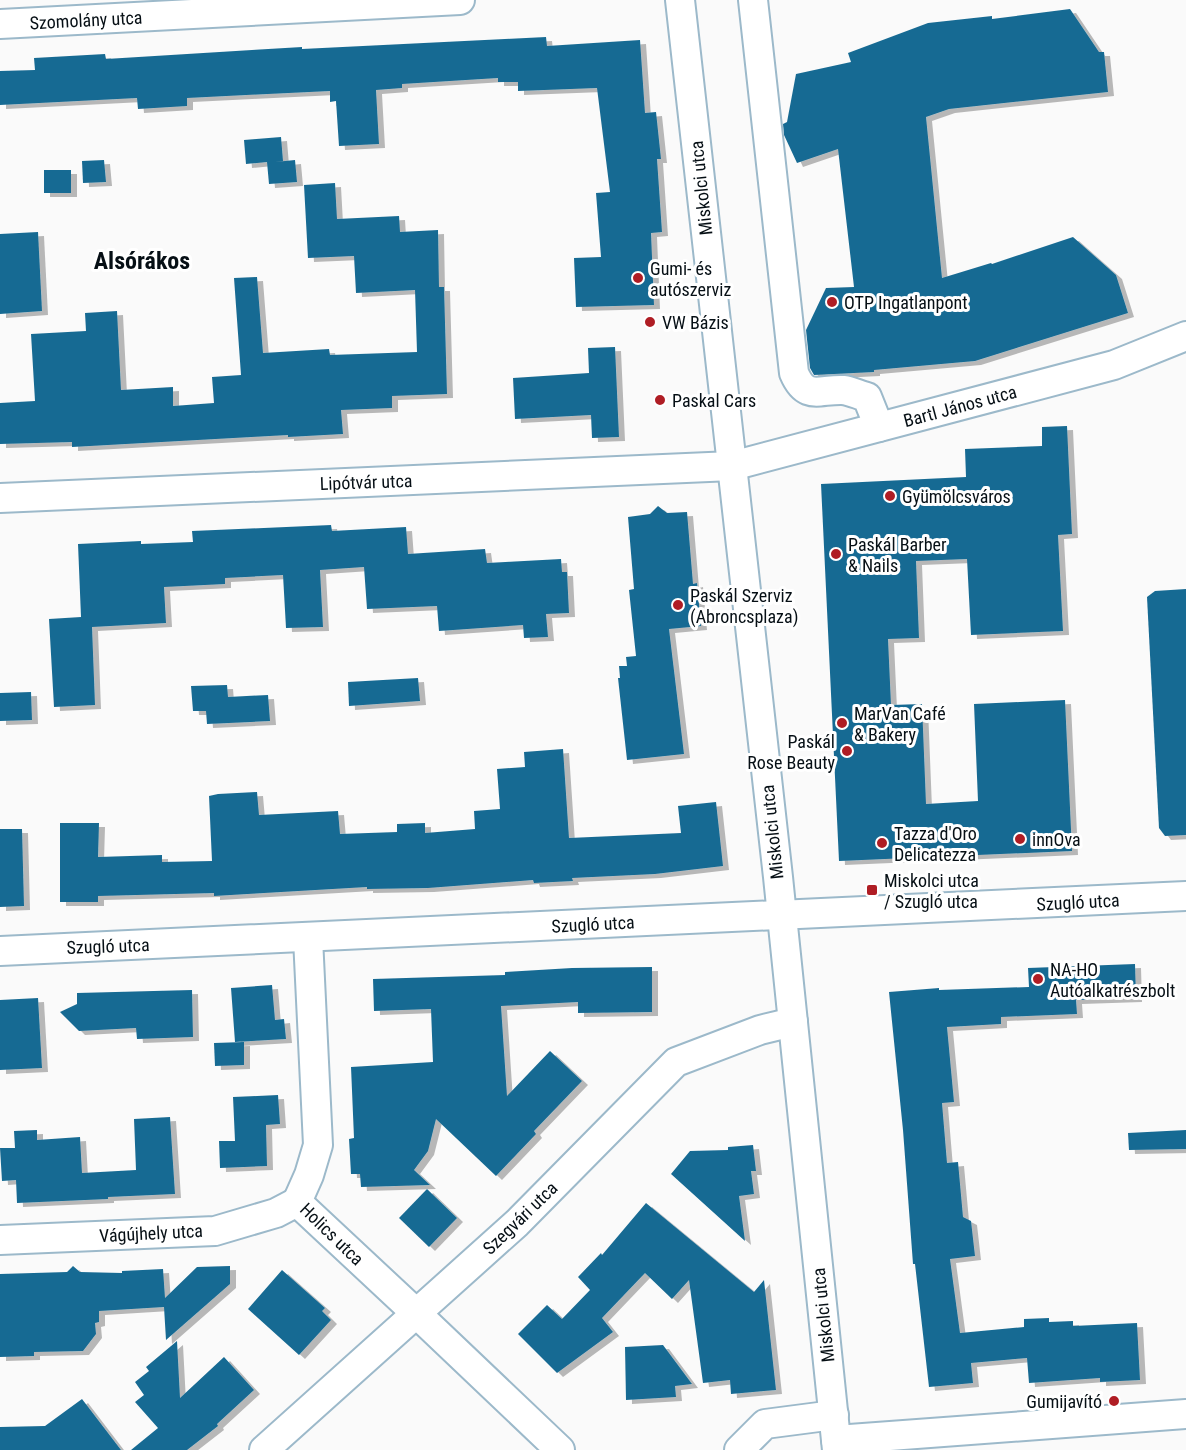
<svg xmlns="http://www.w3.org/2000/svg" width="1186" height="1450" font-family="'Roboto Condensed',sans-serif">
  <defs>
    <filter id="shadow"><feDropShadow dx="6" dy="4" stdDeviation="0" flood-color="#0004"/></filter>
  </defs>
  <rect width="100%" height="100%" fill="#fafafa"/>
  <!-- building -->
  <g fill="#196b93" filter="url(#shadow)">
    <polygon points="1070,9 1099,52 1104,52 1108,92 949,109 926,117 942,278 991,263 992,264 1073,237 1116,275 1128,313 975,361 874,370 874,372 814,375 810,368 806,330 826,288 854,287 838,149 797,163 784,135 783,124 787,122 796,74 851,62 848,53 928,23 992,16 992,19"/>
    <polygon points="546,37 547,46 640,40 645,113 656,112 661,159 657,159 662,232 651,233 654,305 576,307 574,258 601,257 596,193 610,192 597,88 518,91 518,82 498,82 498,78 402,84 402,88 376,90 379,144 339,146 336,101 330,102 330,91 187,98 187,106 138,109 137,98 0,105 0,71 35,70 34,58 105,54 106,59 302,47 302,49"/>
    <polygon points="281,137 283,161 275,162 295,160 297,182 269,184 267,162 246,164 244,140"/>
    <polygon points="104,160 106,182 83,183 82,161"/>
    <rect x="44" y="170" width="27" height="23"/>
    <polygon points="335,183 337,219 399,216 400,232 438,230 439,287 444,287 447,394 392,396 392,408 341,410 343,434 288,437 288,435 72,447 72,442 0,444 0,403 35,401 31,334 86,331 85,313 117,311 121,390 173,387 173,406 214,403 212,377 241,375 234,278 257,277 263,353 329,349 330,355 417,352 415,290 356,293 354,256 308,258 304,185"/>
    <polygon points="38,232 42,311 0,314 0,234"/>
    <polygon points="615,347 619,437 592,438 591,415 515,419 513,378 589,373 588,348"/>
    <polygon points="1067,426 1072,534 1058,535 1063,631 971,635 967,559 916,561 919,638 888,639 891,705 922,704 926,804 978,801 974,704 1065,700 1072,851 839,861 821,484 966,477 965,449 1042,446 1042,427"/>
    <polygon points="658,506 667,513 687,512 693,584 697,583 701,626 669,629 684,754 627,760 618,678 620,678 619,666 627,666 626,657 636,656 629,590 634,589 628,517 650,514"/>
    <polygon points="331,525 332,531 406,527 408,554 485,549 487,563 561,559 562,572 567,572 569,613 546,614 548,637 524,638 523,625 439,631 437,606 367,609 364,567 320,570 323,627 286,628 283,575 225,578 225,584 164,587 166,623 92,627 95,705 54,707 49,619 81,617 78,544 141,541 141,544 193,542 192,531"/>
    <polygon points="1186,589 1186,835 1165,836 1159,828 1147,597 1155,591"/>
    <polygon points="418,678 420,701 349,706 348,682"/>
    <polygon points="227,685 228,697 268,695 270,721 207,724 206,711 193,711 191,686"/>
    <polygon points="31,692 32,720 0,721 0,693"/>
    <polygon points="563,749 569,838 681,833 678,806 716,802 723,866 655,874 572,878 573,881 534,883 533,880 428,888 367,889 367,887 214,896 214,893 98,896 98,902 60,902 60,823 99,823 98,857 162,855 162,862 212,861 209,796 218,794 257,792 259,815 338,811 340,834 397,832 397,824 425,823 425,833 475,829 474,811 500,809 497,769 525,767 524,752"/>
    <polygon points="0,829 22,829 24,906 0,907"/>
    <polygon points="1135,964 1136,998 1076,1000 1077,1014 1001,1017 1001,1024 947,1027 954,1102 942,1103 947,1163 958,1162 963,1217 971,1221 975,1256 950,1259 960,1333 1024,1327 1024,1319 1049,1318 1049,1322 1073,1321 1073,1326 1137,1323 1140,1380 1100,1382 1100,1378 1029,1383 1027,1358 971,1363 973,1383 929,1387 915,1264 913,1264 903,1130 889,992 939,988 939,990 1029,987 1028,968"/>
    <polygon points="652,967 652,1012 578,1013 578,1002 501,1006 507,1096 550,1051 582,1081 534,1131 536,1134 496,1176 436,1119 428,1151 414,1170 430,1185 361,1187 360,1174 351,1174 349,1139 354,1138 351,1067 433,1062 431,1009 374,1011 373,979 505,975 505,972 572,968"/>
    <polygon points="272,985 275,1020 284,1019 286,1039 235,1042 231,988"/>
    <polygon points="192,990 193,1037 137,1039 136,1028 79,1031 60,1012 77,1004 77,993"/>
    <polygon points="38,998 42,1068 0,1070 0,1000"/>
    <polygon points="244,1042 244,1065 215,1066 214,1043"/>
    <polygon points="278,1095 280,1124 266,1125 267,1166 220,1168 219,1141 235,1141 233,1097"/>
    <polygon points="170,1117 175,1194 108,1197 108,1199 17,1203 16,1180 2,1181 0,1148 15,1148 14,1131 37,1130 37,1140 80,1137 82,1173 136,1170 134,1119"/>
    <polygon points="1186,1130 1186,1149 1129,1150 1128,1133"/>
    <polygon points="753,1145 756,1171 751,1171 754,1194 739,1196 745,1241 671,1174 690,1151 728,1150 728,1147"/>
    <polygon points="427,1189 457,1218 429,1247 399,1218"/>
    <polygon points="646,1203 754,1292 764,1280 776,1390 731,1394 730,1380 703,1383 689,1280 672,1299 645,1273 602,1318 613,1332 557,1373 518,1334 547,1305 562,1319 590,1290 578,1277 601,1253 602,1255"/>
    <polygon points="73,1266 80,1272 122,1273 122,1271 163,1269 165,1298 197,1267 230,1266 230,1284 166,1340 164,1307 99,1311 99,1322 95,1323 96,1334 83,1351 34,1352 34,1356 0,1357 0,1274 67,1272"/>
    <polygon points="282,1270 325,1308 322,1311 331,1320 299,1355 248,1309"/>
    <polygon points="177,1341 180,1398 224,1357 254,1390 217,1424 218,1426 187,1450 131,1450 158,1428 135,1402 144,1395 135,1382 149,1371 146,1367"/>
    <polygon points="663,1345 692,1384 675,1386 676,1397 626,1400 625,1347"/>
    <polygon points="82,1399 121,1450 0,1450 0,1427 45,1426"/>
  </g>
  <g fill="none" stroke-linecap="round" stroke-linejoin="round">
    <defs>
      <g id="minor">
        <polyline points="680,0 778,877 837,1450"/>
        <path d="M753,0L794,373C806,401 819,389 843,390C851,391 859,395 867,397L879,427"/>
        <polyline points="0,24 460,0"/>
        <polyline points="0,498 732,466 1114,365 1186,336"/>
        <polyline points="0,951 1186,896"/>
        <polyline points="297,1202 417,1314 560,1450"/>
        <polyline points="297,1202 309,1175 318,1145 308,938"/>
        <polyline points="0,1240 215,1231 276,1213 297,1202"/>
        <polyline points="836,1440 1186,1414"/>
        <polyline points="264,1450 517,1223 676,1062 760,1030 793,1022"/>
        <polyline points="739,1450 765,1424 834,1415"/>
      </g>
    </defs>
    <!-- minor casing -->
    <use href="#minor" stroke="#9cb9ca" stroke-width="32"/>
    <!-- minor -->
    <use href="#minor" stroke="#fff" stroke-width="28"/>
  </g>
  <!-- markers -->
  <g fill="#af1d24" stroke="#fff" stroke-width="2">
    <circle cx="638" cy="278" r="6"/>
    <circle cx="832" cy="302" r="6"/>
    <circle cx="650" cy="322" r="6"/>
    <circle cx="660" cy="400" r="6"/>
    <circle cx="890" cy="496" r="6"/>
    <circle cx="836" cy="554" r="6"/>
    <circle cx="678" cy="605" r="6"/>
    <circle cx="842" cy="723" r="6"/>
    <circle cx="847" cy="751" r="6"/>
    <circle cx="1020" cy="839" r="6"/>
    <circle cx="882" cy="843" r="6"/>
    <rect x="866" y="884" width="12" height="12" rx="3"/>
    <circle cx="1038" cy="979" r="6"/>
    <circle cx="1114" cy="1401" r="6"/>
  </g>
  <g text-anchor="middle" dominant-baseline="central" stroke-width="6" stroke-linejoin="round" paint-order="stroke">
    <!-- street labels -->
    <g font-size="18" fill="#060f15" stroke="#fff">
      <text transform="translate(86 20) rotate(-3)">Szomolány utca</text>
      <text transform="translate(701 188) rotate(-96)">Miskolci utca</text>
      <text transform="translate(960 406) rotate(-15)">Bartl János utca</text>
      <text transform="translate(366 482) rotate(-2)">Lipótvár utca</text>
      <text transform="translate(772 832) rotate(-96)">Miskolci utca</text>
      <text transform="translate(1078 902) rotate(-3)">Szugló utca</text>
      <text transform="translate(593 924) rotate(-3)">Szugló utca</text>
      <text transform="translate(108 946) rotate(-2)">Szugló utca</text>
      <text transform="translate(520 1218) rotate(-44)">Szegvári utca</text>
      <text transform="translate(151 1233) rotate(-3)">Vágújhely utca</text>
      <text transform="translate(332 1234) rotate(44)">Holics utca</text>
      <text transform="translate(823 1315) rotate(-96)">Miskolci utca</text>
    </g>
    <!-- poi labels -->
    <g font-size="18" fill="#060f15" stroke="#fff" text-anchor="start">
      <text x="650" y="268">Gumi- és<tspan x="650" dy="21">autószerviz</tspan></text>
      <text x="844" y="302">OTP Ingatlanpont</text>
      <text x="662" y="322">VW Bázis</text>
      <text x="672" y="400">Paskal Cars</text>
      <text x="902" y="496">Gyümölcsváros</text>
      <text x="848" y="544">Paskál Barber<tspan x="848" dy="21">&amp; Nails</tspan></text>
      <text x="690" y="595">Paskál Szerviz<tspan x="690" dy="21">(Abroncsplaza)</tspan></text>
      <text x="854" y="713">MarVan Café<tspan x="854" dy="21">&amp; Bakery</tspan></text>
      <text x="835" y="741" text-anchor="end">Paskál<tspan x="835" dy="21">Rose Beauty</tspan></text>
      <text x="894" y="833">Tazza d'Oro<tspan x="894" dy="21">Delicatezza</tspan></text>
      <text x="1032" y="839">innOva</text>
      <text x="884" y="880">Miskolci utca<tspan x="884" dy="21">/ Szugló utca</tspan></text>
      <text x="1050" y="969">NA-HO<tspan x="1050" dy="21">Autóalkatrészbolt</tspan></text>
      <text x="1102" y="1401" text-anchor="end">Gumijavító</text>
    </g>
    <!-- district labels -->
    <g font-size="24" font-weight="bold" fill="#060f15" stroke="#fff">
      <text x="142" y="261">Alsórákos</text>
    </g>
  </g>
</svg>
